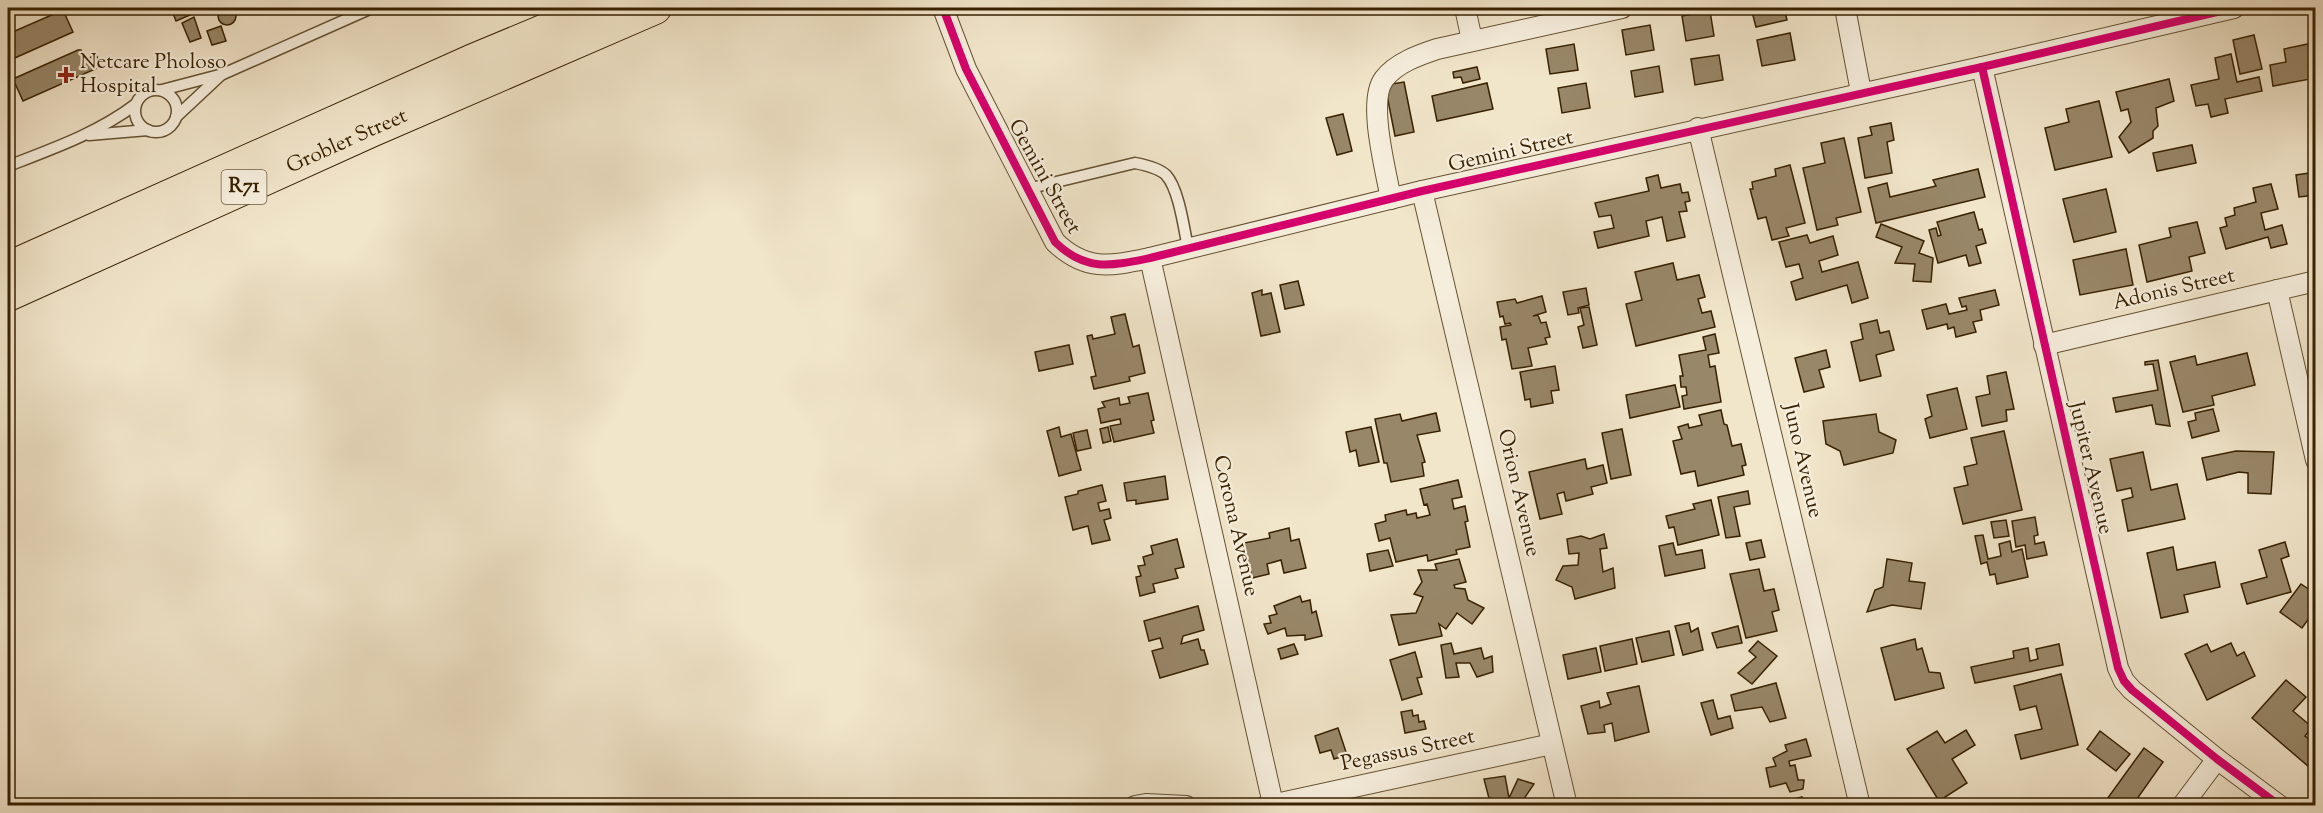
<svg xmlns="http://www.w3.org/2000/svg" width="2323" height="813" font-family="'Sorts Mill Goudy',serif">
  <rect width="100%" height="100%" fill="#f1e5ca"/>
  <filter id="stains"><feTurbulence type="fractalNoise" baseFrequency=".00333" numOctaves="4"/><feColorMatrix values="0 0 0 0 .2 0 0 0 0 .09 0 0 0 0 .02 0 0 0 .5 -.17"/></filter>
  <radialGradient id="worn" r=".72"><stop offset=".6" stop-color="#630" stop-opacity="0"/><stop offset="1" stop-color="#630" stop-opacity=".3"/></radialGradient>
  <!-- building -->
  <g fill="#988769" stroke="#382100" stroke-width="1.5">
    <circle cx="227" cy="16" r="9"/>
    <polygon points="171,8 196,8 197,12 176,21"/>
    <polygon points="1751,8 1784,8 1787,20 1756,27"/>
    <polygon points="63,10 73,32 8,61 8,34"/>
    <polygon points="1710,11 1714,36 1686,41 1682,16"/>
    <polygon points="194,17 201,38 190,42 182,23"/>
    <polygon points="1650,25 1654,50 1626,55 1622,30"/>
    <polygon points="221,26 226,41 212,45 207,31"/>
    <polygon points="1790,33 1795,60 1762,66 1757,40"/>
    <polygon points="2254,35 2262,69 2240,74 2233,40"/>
    <polygon points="1574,44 1578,70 1550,74 1546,49"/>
    <polygon points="2308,44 2311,58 2316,57 2316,78 2273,86 2270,65 2286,62 2284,49"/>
    <polygon points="78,50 81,50 87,59 96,55 102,66 23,101 13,79"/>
    <polygon points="2231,54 2237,82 2259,77 2262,91 2225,99 2228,113 2211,117 2208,104 2196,106 2191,85 2219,79 2215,58"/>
    <polygon points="1719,55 1723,80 1695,85 1691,59"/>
    <polygon points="1659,66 1663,92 1635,97 1631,71"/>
    <polygon points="1477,67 1480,79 1463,83 1461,77 1454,78 1453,72"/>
    <polygon points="2169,79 2174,101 2156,108 2158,126 2153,131 2153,138 2129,153 2119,137 2131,122 2128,109 2121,111 2116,92"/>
    <polygon points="1404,82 1414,132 1395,136 1385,85"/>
    <polygon points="1487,83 1493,109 1437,121 1432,96"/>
    <polygon points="1586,83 1590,108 1562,113 1558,88"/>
    <polygon points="2099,101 2112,157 2055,170 2045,128 2069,122 2066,109"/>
    <polygon points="1343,114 1352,151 1337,155 1326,118"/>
    <polygon points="1891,123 1894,140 1887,142 1892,173 1865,178 1858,138 1872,135 1870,127"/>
    <polygon points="1844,138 1861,212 1836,218 1838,225 1817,230 1803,168 1825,163 1821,143"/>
    <polygon points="2192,145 2196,163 2157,171 2153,153"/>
    <polygon points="1790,165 1805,223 1786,228 1789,236 1772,240 1766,217 1758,219 1750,189 1753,189 1752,182 1776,176 1775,169"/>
    <polygon points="1978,169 1985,197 1876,223 1868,188 1887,183 1890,197 1936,186 1933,180"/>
    <polygon points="2316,172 2316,195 2299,197 2296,175"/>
    <polygon points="1658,175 1661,188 1680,184 1682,193 1688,192 1690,201 1685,202 1687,211 1679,212 1685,237 1667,241 1662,217 1646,221 1649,236 1598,248 1594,232 1614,228 1611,215 1599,217 1595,203 1649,191 1646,178"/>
    <polygon points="2271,184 2278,209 2261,213 2265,230 2282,225 2287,244 2271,248 2268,237 2226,249 2220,228 2227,226 2225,218 2235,215 2234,208 2256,202 2253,188"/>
    <polygon points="2106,189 2116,232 2074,242 2063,199"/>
    <polygon points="1974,212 1979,230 1982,229 1986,243 1976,246 1981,263 1969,266 1966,255 1938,263 1929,230 1936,228 1938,236 1941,235 1937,222"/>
    <polygon points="2197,222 2205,253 2189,257 2192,271 2147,282 2139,245 2171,237 2169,228"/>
    <polygon points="1881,224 1924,241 1919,253 1933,258 1931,282 1913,281 1915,264 1895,263 1902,247 1876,237"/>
    <polygon points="1807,235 1810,243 1833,236 1838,255 1819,261 1822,272 1858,262 1868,298 1852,303 1847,285 1796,300 1791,282 1803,278 1799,264 1786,267 1779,242"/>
    <polygon points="2126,249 2133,285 2080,295 2073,260"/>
    <polygon points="1673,263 1677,280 1699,275 1705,297 1698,299 1702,313 1711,311 1715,327 1636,346 1626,304 1642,300 1635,272"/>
    <polygon points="1298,281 1304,305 1285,309 1280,285"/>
    <polygon points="1586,288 1589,305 1578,308 1579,313 1568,315 1563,292"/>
    <polygon points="1262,290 1262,295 1271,293 1280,332 1261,336 1252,293"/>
    <polygon points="1995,290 1999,305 1980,310 1982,320 1973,322 1976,332 1956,337 1954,327 1948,329 1947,324 1927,329 1922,310 1946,304 1949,314 1967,310 1966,306 1962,307 1959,298"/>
    <polygon points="1542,296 1546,312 1533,316 1538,315 1541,323 1546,322 1550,337 1545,338 1547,344 1528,348 1532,366 1512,369 1506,339 1502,340 1500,327 1511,325 1510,323 1505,324 1503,316 1500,317 1497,302 1515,299 1517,303"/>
    <polygon points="1589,307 1597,345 1583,348 1578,327 1584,325 1580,308"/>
    <polygon points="1125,314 1133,347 1139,345 1145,373 1129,377 1130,381 1094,389 1091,377 1096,376 1087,336 1092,335 1093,339 1115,334 1111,317"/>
    <polygon points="1877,320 1880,333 1889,331 1894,350 1876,355 1881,376 1860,381 1851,342 1863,339 1860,324"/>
    <polygon points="1715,334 1719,353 1708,355 1710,367 1715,366 1721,402 1684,409 1682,396 1687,395 1686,387 1681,387 1680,376 1683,376 1679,355 1706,350 1703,337"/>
    <polygon points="1069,345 1073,364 1039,371 1035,352"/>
    <polygon points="1826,350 1830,367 1819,370 1824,387 1804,392 1795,358"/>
    <polygon points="2247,353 2255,385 2212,396 2214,405 2183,412 2170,362 2195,356 2197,365"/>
    <polygon points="2158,360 2170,426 2156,424 2152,405 2116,412 2113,398 2158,390 2153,364 2145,365 2145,362"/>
    <polygon points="1555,366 1559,390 1551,391 1553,403 1531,407 1530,399 1525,400 1520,372"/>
    <polygon points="2006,372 2014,409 2006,410 2007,421 1982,426 1976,397 1990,394 1987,376"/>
    <polygon points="1675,385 1680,407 1630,418 1626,395"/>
    <polygon points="1957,388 1967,429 1930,438 1925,419 1932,416 1927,395"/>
    <polygon points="1148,393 1154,420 1151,421 1154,433 1114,442 1110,426 1121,424 1120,419 1101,423 1098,409 1105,407 1102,402 1119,398 1120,405 1130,403 1128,397"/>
    <polygon points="2213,409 2219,431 2192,438 2188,422 2196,420 2195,413"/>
    <polygon points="1721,410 1724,424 1727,425 1732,446 1741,444 1746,465 1742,466 1744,475 1698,486 1695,471 1681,474 1673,441 1682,439 1678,427 1688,424 1689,428 1702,425 1699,415"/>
    <polygon points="1436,413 1440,431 1417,435 1425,462 1422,463 1424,476 1391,482 1387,463 1384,463 1375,419 1400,414 1402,421"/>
    <polygon points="1876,414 1879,432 1896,440 1893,453 1844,465 1840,451 1826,444 1823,421"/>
    <polygon points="1059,427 1061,437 1071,434 1081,470 1059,476 1047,431"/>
    <polygon points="1108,427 1111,441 1103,443 1100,429"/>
    <polygon points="1371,427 1379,462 1359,466 1356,450 1350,452 1346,432"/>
    <polygon points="1622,429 1631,475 1611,479 1602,433"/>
    <polygon points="1087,430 1091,448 1077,451 1073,433"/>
    <polygon points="2004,431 2022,510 1963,524 1954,488 1968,485 1964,467 1977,464 1971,438"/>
    <polygon points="2236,451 2274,452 2271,494 2248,493 2248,473 2239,472 2207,480 2202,458"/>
    <polygon points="2143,452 2151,490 2177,484 2185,519 2128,531 2122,500 2133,497 2131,488 2117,491 2110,459"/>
    <polygon points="1585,459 1587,469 1603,465 1607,483 1591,487 1593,494 1566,501 1564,492 1557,494 1562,514 1540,519 1529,472"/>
    <polygon points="1165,476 1168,499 1136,504 1136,500 1127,501 1124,483"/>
    <polygon points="1458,480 1462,497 1452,499 1454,509 1465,506 1468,521 1465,522 1470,547 1456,550 1457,554 1428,561 1427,555 1396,562 1390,538 1379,541 1375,524 1386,521 1385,515 1406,510 1407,515 1416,513 1417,518 1430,515 1427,504 1424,505 1420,489"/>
    <polygon points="1102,485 1106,501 1098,503 1100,511 1109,509 1111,518 1104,520 1110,540 1092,544 1088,526 1073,530 1065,497 1078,494 1078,491"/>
    <polygon points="1748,491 1750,504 1734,507 1740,536 1726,538 1718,497"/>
    <polygon points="1711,500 1719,535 1678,545 1674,527 1669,528 1666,516 1695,509 1693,504"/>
    <polygon points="2035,517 2038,535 2034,536 2035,544 2044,542 2047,555 2027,559 2025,545 2016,547 2012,521"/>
    <polygon points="2006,520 2009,536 1994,538 1991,522"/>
    <polygon points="1289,528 1291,541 1299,539 1306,568 1284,573 1281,560 1267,564 1269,574 1252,578 1244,543 1270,538 1269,533"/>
    <polygon points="1604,534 1607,548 1600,549 1603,572 1613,568 1615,588 1575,599 1572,587 1556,580 1563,566 1578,565 1579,553 1569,554 1567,539 1581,536 1590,539"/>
    <polygon points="1983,535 1988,559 2001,556 1999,544 2010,541 2012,552 2022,549 2028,577 1997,584 1995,574 1990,575 1987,562 1981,564 1975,536"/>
    <polygon points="1177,539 1184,567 1175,569 1178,578 1153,584 1155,592 1140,596 1136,577 1141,576 1138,566 1145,565 1143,557 1153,554 1151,546"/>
    <polygon points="1761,540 1765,557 1750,560 1746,543"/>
    <polygon points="2285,542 2289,556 2281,559 2291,592 2247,604 2241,584 2267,577 2259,550"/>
    <polygon points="1673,543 1676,555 1702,550 1705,568 1665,576 1659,546"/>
    <polygon points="2173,547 2177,570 2215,562 2220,587 2184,595 2188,612 2161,618 2147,553"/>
    <polygon points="1388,550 1393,566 1370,571 1367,554"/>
    <polygon points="1459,559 1466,582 1454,585 1455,588 1465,589 1468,600 1484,608 1472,624 1457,613 1446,629 1439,624 1442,636 1399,645 1391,615 1416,613 1423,597 1414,594 1422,582 1418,570 1437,570 1435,564"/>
    <polygon points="1887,559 1912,563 1909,581 1925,583 1921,609 1892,605 1867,612 1875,590 1883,587"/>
    <polygon points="1759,569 1764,591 1774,589 1779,610 1772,612 1777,631 1746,638 1730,574"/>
    <polygon points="2301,584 2316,594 2309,606 2315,610 2302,628 2280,612"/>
    <polygon points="1300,596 1302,602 1310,600 1312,613 1316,611 1322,636 1305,640 1305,635 1287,636 1285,628 1268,634 1264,624 1271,623 1269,616 1277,614 1274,606"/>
    <polygon points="1198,606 1204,630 1183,636 1181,644 1198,639 1201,650 1204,650 1208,664 1160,678 1152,651 1163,648 1160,638 1149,641 1144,621"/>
    <polygon points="1689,623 1691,632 1698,628 1703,650 1683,655 1675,626"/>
    <polygon points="1738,626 1742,643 1717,648 1712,633"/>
    <polygon points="1669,631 1674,655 1642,662 1636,638"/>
    <polygon points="1632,639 1637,664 1605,671 1600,646"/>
    <polygon points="1915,639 1917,650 1922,648 1929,672 1940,673 1944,688 1895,700 1881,648"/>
    <polygon points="1758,641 1777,656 1752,684 1738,673 1756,657 1749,651"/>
    <polygon points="1451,643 1454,654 1481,648 1484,659 1492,656 1493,672 1477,677 1470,663 1456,663 1459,677 1446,678 1441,645"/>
    <polygon points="2231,643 2237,656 2244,652 2255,676 2207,700 2185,654 2207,644 2211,652"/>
    <polygon points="1294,644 1298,654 1281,659 1278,649"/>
    <polygon points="2059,644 2063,665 1975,683 1971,667 2014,658 2013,651 2028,648 2030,661 2038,659 2036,649"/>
    <polygon points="1596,648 1601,672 1568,679 1563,655"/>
    <polygon points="1415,652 1422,677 1417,678 1422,694 1402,700 1390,660"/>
    <polygon points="2061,674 2078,745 2021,759 2015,735 2042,729 2036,706 2020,710 2014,686"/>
    <polygon points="2286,680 2306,697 2293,711 2312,727 2305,736 2316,744 2316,773 2252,718"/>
    <polygon points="1776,683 1786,718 1770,722 1762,707 1735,711 1731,695"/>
    <polygon points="1639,686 1649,732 1615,741 1612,723 1604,725 1605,732 1588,734 1581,706 1599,701 1600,708 1611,704 1607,693"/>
    <polygon points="1713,700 1718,719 1730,716 1733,728 1711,735 1701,703"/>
    <polygon points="1412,710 1413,716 1418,715 1419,722 1424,721 1426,729 1405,733 1401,712"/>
    <polygon points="1338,728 1347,755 1334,759 1331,750 1320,753 1315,736"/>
    <polygon points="1966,730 1975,745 1952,759 1967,783 1939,801 1907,749 1937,731 1945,743"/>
    <polygon points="2100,731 2130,754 2116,771 2087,749"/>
    <polygon points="1806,739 1811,756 1789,761 1790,766 1795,765 1798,780 1804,780 1803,789 1790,792 1786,783 1770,787 1766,768 1776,766 1773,758 1787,751 1785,745"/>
    <polygon points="2144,748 2163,762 2132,806 2102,806"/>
    <polygon points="1505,776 1509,798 1518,779 1534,784 1519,806 1491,806 1484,779"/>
    <polygon points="1802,797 1803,805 1807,806 1780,806 1779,803"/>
  </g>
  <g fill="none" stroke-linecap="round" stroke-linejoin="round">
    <defs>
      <g id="service">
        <polyline points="162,90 223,74 372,8"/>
        <circle cx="156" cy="111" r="21"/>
        <polyline points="176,117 222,74"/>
        <polyline points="89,135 148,130"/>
        <path d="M8,166C52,149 98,133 136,104"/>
        <path d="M1027,189L1135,163C1145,165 1159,168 1166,175C1179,189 1184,229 1188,248"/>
      </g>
      <g id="minor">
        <path d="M943,8L966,69L1055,242C1086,272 1111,266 1150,258L1422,191L1982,67L2234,8"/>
        <polyline points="1465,8 1472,40"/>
        <polyline points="1845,8 1861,92"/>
        <polyline points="1982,67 2118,668 2124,681 2132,690 2217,759 2280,806"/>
        <polyline points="1698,128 1860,806"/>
        <polyline points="1422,191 1567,806"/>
        <path d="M1391,199C1386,171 1367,101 1384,79C1396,63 1419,55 1437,49L1622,8"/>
        <polyline points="1150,258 1273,804"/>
        <polyline points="2277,290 2316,460"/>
        <polyline points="2044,345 2316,281"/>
        <polyline points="1135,806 1146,804 1186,806"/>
        <polyline points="1266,806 1552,744"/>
        <polyline points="2182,806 2217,759"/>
      </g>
      <g id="primary">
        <polyline points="8,268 471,61 598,8"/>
        <path id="s1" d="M8,295L371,131L655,8"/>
      </g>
    </defs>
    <!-- service casing -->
    <use href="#service" stroke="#665232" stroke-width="13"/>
    <!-- minor casing -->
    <use href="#minor" stroke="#665232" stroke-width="22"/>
    <!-- primary casing -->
    <use href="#primary" stroke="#382100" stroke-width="34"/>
    <!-- service -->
    <use href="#service" stroke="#f6eedd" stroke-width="10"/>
    <!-- minor -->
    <use href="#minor" stroke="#f6eedd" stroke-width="20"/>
    <!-- primary -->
    <use href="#primary" stroke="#f1e5ca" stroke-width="32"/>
    <defs>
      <g id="cycleway">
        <path d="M943,8L966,69L1055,242C1086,272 1111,266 1150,258L1422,191L1982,67L2234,8"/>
        <polyline points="1982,67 2118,668 2124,681 2132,690 2217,759 2280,806"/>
      </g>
    </defs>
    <!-- cycleway casing -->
    <use href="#cycleway" stroke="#f6eedd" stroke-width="11"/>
    <!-- cycleway -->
    <use href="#cycleway" stroke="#d6006c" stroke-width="8"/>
  </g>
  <!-- markers -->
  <path fill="#8f2418" stroke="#f6eedd" stroke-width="2" d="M63 66h6v6h6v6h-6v6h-6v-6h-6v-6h6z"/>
  <g text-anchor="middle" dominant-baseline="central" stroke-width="4.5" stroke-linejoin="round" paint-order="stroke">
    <!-- shield labels -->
    <rect fill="#f6eedd" stroke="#715e42" stroke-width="1.5" x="221.5" y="170" width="45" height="34" rx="4.5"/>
    <g font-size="20" font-weight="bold" fill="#382100">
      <text x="244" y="187">R71</text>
    </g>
    <!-- poi labels -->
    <g font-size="21" fill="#382100" stroke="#f6eedd" text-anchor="start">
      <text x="80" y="63">Netcare Pholoso<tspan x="80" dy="24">Hospital</tspan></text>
    </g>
    <!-- street labels -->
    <g font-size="21" fill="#382100" stroke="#f6eedd">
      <text stroke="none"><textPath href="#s1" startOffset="372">Grobler Street</textPath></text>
      <text transform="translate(1511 152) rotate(-13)">Gemini Street</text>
      <text transform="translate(1044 177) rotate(61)">Gemini Street</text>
      <text transform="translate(2174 290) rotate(-13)">Adonis Street</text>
      <text transform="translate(1802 461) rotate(77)">Juno Avenue</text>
      <text transform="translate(2090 468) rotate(77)">Jupiter Avenue</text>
      <text transform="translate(1518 493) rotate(77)">Orion Avenue</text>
      <text transform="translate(1235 526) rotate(77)">Corona Avenue</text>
      <text transform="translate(1408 751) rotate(-12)">Pegassus Street</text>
    </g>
  </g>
  <!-- margin -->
  <rect width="2323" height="813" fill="none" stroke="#f1e5ca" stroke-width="30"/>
  <rect x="9" y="9" width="2305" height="795" fill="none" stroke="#382100" stroke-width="3"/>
  <rect x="15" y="15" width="2293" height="783" fill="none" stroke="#382100" stroke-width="1.5"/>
  <rect width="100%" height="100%" filter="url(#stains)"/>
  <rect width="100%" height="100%" fill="url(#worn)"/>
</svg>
